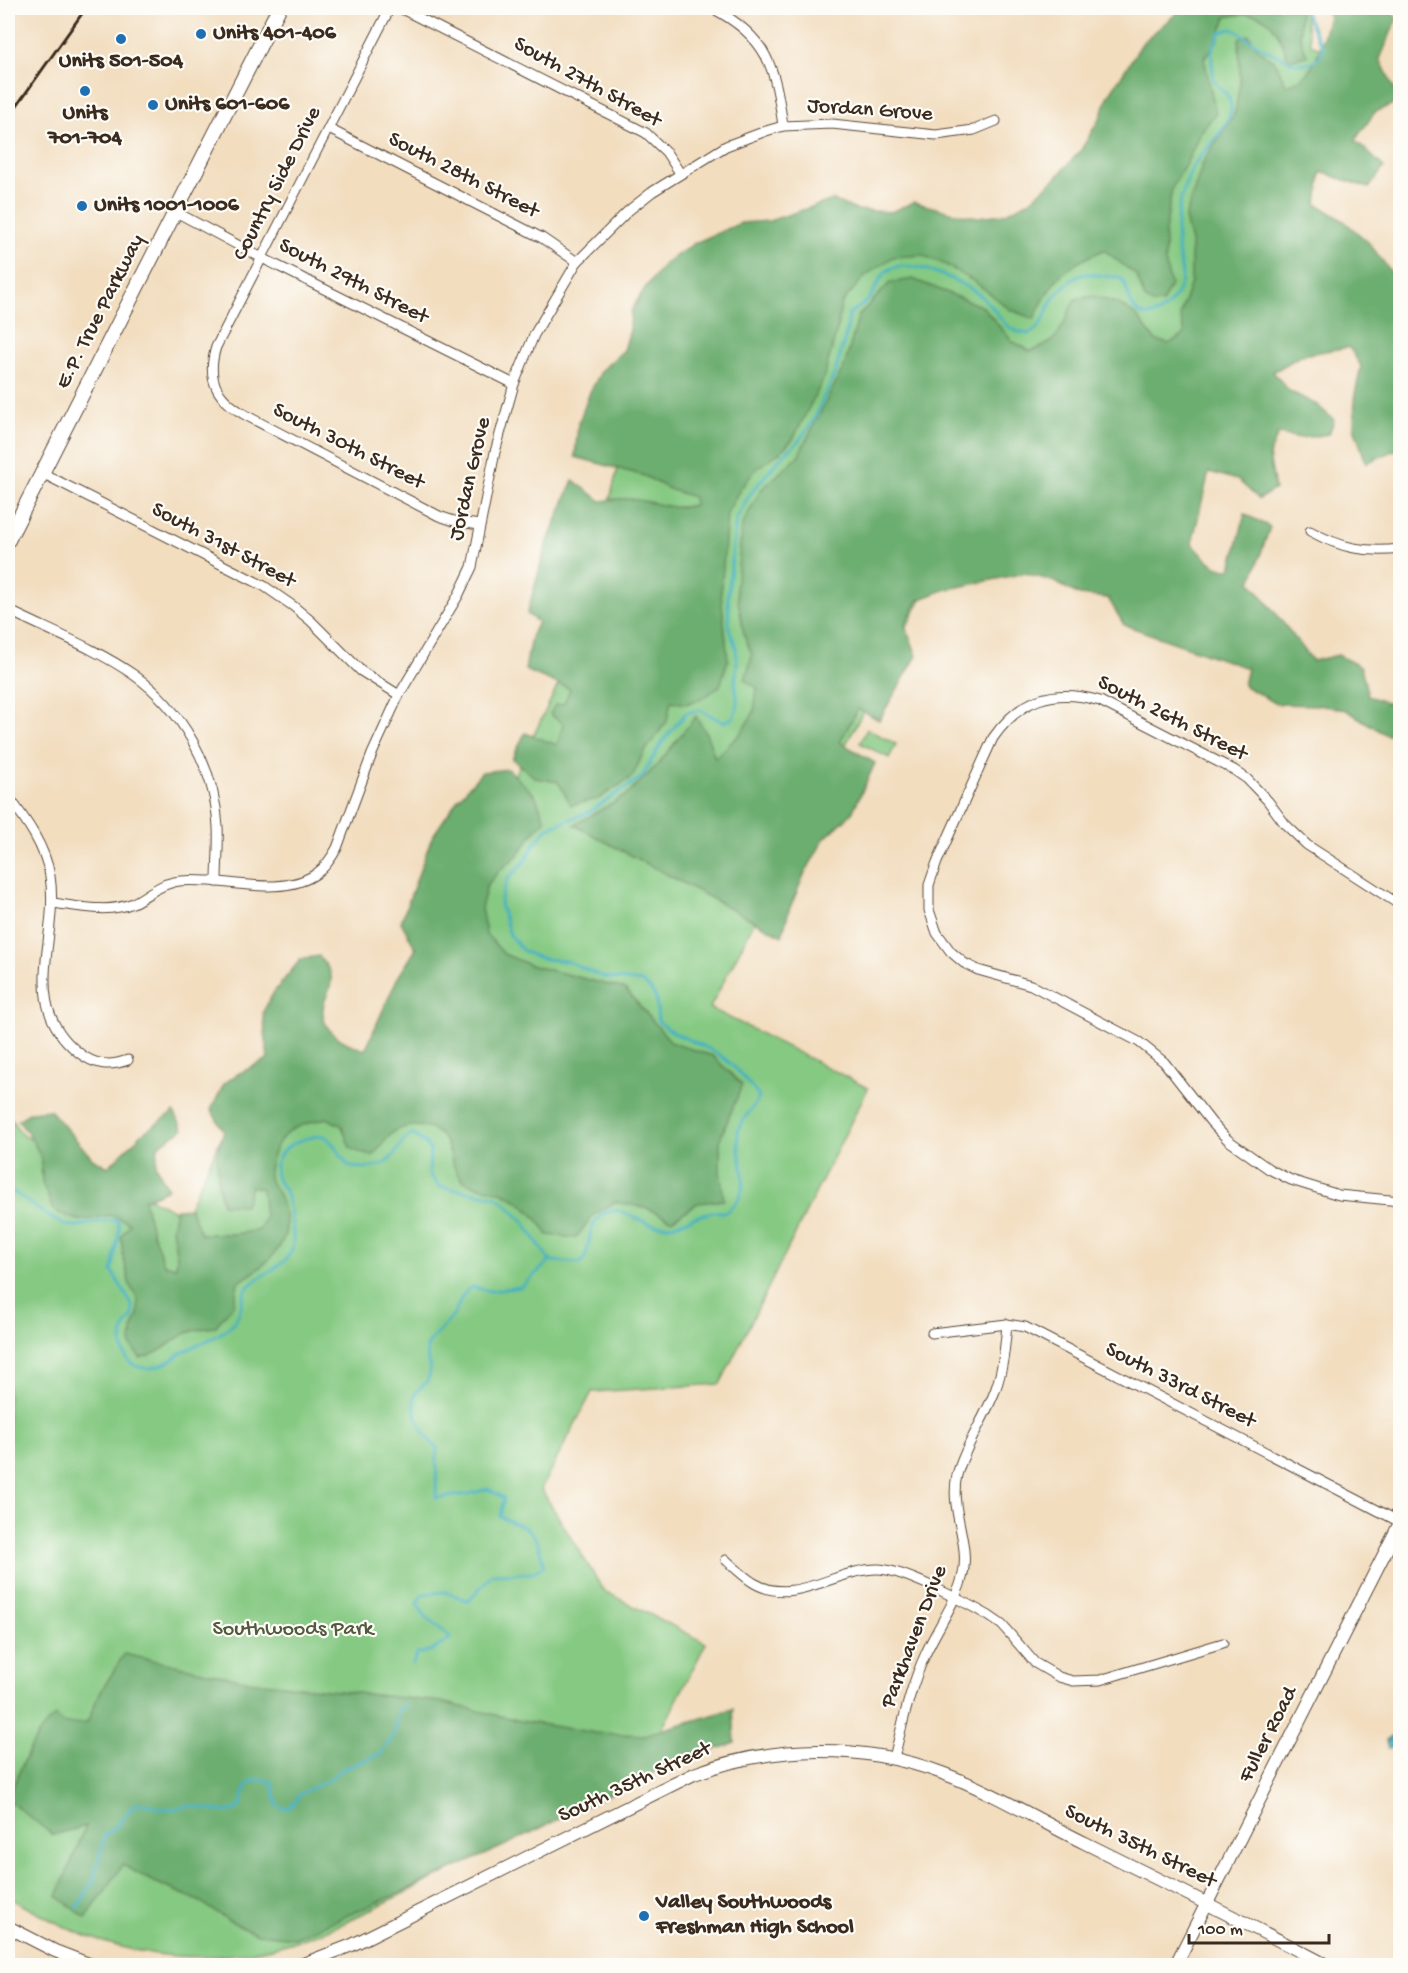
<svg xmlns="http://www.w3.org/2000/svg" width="1408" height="1973" font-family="'Gochi Hand',sans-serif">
  <rect width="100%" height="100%" fill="#fdfcf7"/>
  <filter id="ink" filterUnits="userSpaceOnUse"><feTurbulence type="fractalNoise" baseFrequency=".0167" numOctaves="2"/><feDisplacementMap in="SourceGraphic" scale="12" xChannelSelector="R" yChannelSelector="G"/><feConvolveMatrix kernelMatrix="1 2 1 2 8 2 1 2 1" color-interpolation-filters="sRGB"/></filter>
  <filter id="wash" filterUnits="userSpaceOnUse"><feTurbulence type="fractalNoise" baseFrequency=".008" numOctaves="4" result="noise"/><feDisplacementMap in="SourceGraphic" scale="24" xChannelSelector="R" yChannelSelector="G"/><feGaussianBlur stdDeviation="1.35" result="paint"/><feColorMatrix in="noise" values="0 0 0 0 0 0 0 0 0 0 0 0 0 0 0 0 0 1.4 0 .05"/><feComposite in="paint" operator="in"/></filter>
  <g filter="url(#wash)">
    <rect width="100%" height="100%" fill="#f2ddbf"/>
    <!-- green -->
    <g fill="#85c982" stroke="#607a50" stroke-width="1.5">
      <path d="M1215,8H1303L1311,44L1357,67L1096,570L969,506L710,1008L868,1088L720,1384L592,1392L541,1489L604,1591L706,1643L637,1778L342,1924C257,1961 175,1969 86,1936C59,1925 33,1911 8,1897V1114L22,1135L185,1216L255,1065L371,1062L462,884L568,664L654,326L799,219L1055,255Z"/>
      <polygon points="867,729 896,744 889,758 860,743"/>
    </g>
    <!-- forest -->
    <g fill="#6cad70" stroke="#546c47" stroke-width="1.5">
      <path d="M1183,8H1300V36L1307,56L1288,60C1278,25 1266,7 1226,17L1217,42L1204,58L1216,113L1200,133L1188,160L1172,188L1165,232V262L1171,285L1162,303L1152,304L1144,297L1137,276L1104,250C1062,267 1053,278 1034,319L1011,310L975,282L946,265L922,255L893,257L865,276L841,304L837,330L823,380L793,439L779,453L757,468L740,489L727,513L721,594L728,660L720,686L703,698L686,704L671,701L667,721L643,754L632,777L598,799L571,805L558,782L536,778L512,759L525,733L557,745L563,724L550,714L555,705L564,704L570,689L525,670L531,637L538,622L527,614L546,546L573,480L601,501C610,500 620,498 629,499C651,500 672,512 694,505L693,497L669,489L645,476L575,457L578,425L590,392L602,370L624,350L630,330L631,311L645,288L665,263L695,243L741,223L769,221L833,200L856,210L891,212L914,202L954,213L978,217L1004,214L1028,202L1055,179L1081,150L1100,118L1109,95L1143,42Z"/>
      <path d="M1324,8H1388L1397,18L1380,59L1394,88L1400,91V101L1375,112L1355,140L1384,167L1369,188L1321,172L1317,204L1344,221L1369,243L1400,284V448L1366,463L1354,427L1355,394L1361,366L1349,347L1302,355L1273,372L1289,391L1317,405L1334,420L1329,434L1301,438L1278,434L1269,455L1275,489L1259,499L1238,480L1209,472L1192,543C1201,554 1215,571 1231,569L1245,514L1270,527L1251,582L1313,661L1338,655L1361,667L1368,696L1400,707V738L1385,734L1346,710L1319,705L1277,704L1243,685L1247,668L1124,625L1108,598L1079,595L1055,582L1025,573L944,590L918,600L905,625L917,656L879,720L858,709L840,742L875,763L852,813L824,839L804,875L789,910L782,936L574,825L627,795L658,764L696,716L706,733L715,758L740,734L754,712L757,688L745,680L752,655L744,635L736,589L742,525L761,490L798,456L845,364L859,315L890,283L913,279L983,307L1012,341L1030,351C1061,344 1062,325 1075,299L1094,296L1119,304L1137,316L1155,340L1169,344L1185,334L1180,315L1191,282V242L1185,218L1204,160L1235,113L1240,82L1239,39L1249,35L1258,49L1276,63L1286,85C1318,78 1320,44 1329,17Z"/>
      <path d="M508,769L535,795L545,820L534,832L517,856L500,870L487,885L481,908L486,934L504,954L530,965L625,989L672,1043L713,1056L742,1085L720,1139V1172L724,1200L698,1203L672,1220L647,1208L615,1202L593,1215L576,1238L548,1235C536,1216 520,1197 497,1191C486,1188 476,1187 466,1182C452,1174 452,1154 445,1141C436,1125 411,1122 395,1131C387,1136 380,1148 374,1155H366L350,1148L342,1126L327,1118C300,1125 280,1128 272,1158C270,1166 267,1173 270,1181C272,1187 278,1191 280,1197C282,1204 286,1216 286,1224C287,1250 258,1271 238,1282L234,1304L215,1327C202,1328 189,1330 178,1338C165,1347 157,1355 140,1358L131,1346L132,1330L138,1315V1300L130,1286L123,1255L121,1236L130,1224C103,1207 104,1221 80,1220C72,1220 61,1213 53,1210L42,1182L41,1158L33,1141L18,1120L31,1112L50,1110L92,1158L108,1167L144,1132L174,1112L183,1129L158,1146L156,1166L168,1189L144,1200L152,1231L164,1264L176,1267L177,1257L172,1229L176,1209L190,1208L201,1234H234L259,1230L265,1217L262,1189L251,1186L245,1205L222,1204L218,1183L217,1154L224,1131L211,1110L224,1084L236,1075L268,1059L263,1012L274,992L301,959L319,956C323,961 328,967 330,972C334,982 327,994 324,1003C317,1031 344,1043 365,1050L397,979L416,949L401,922L432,837L458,799L482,772Z"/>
      <path d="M124,1654L254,1682L441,1702L521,1721L596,1733L644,1735L733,1709L735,1743L669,1765L508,1844L413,1887L295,1938L258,1934L228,1920L201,1902L150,1880L123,1865L86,1918L57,1896L86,1826L53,1835L8,1800V1798C19,1773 33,1733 55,1716L65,1724L87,1723L98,1696Z"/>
    </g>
    <!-- water -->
    <polygon fill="#44b1c1" stroke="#406e70" stroke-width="1.5" points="1400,1730 1400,1746 1388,1748 1386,1740"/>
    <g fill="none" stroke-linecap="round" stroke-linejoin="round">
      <!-- stream -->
      <g stroke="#44b1c1" stroke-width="3">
        <path d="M8,1190L15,1193C31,1203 57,1227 76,1226C90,1225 103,1219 118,1220L119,1230L112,1271L132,1305L133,1316C125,1324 121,1333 122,1344C125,1369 146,1373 166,1363C173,1360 178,1354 185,1351C202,1342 223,1336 235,1321C243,1311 240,1297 248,1287C260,1273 284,1269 292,1249C296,1239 289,1202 285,1191C283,1185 277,1183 276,1176C271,1148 303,1136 325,1136L335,1146L348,1166C366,1170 385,1169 396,1152C403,1142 402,1141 412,1134L424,1142L430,1150L429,1174L440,1187L494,1196L503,1201L523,1221L550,1261"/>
        <path d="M550,1261L582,1263C592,1249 586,1230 599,1217C617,1200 636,1222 654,1225C675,1228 689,1218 708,1213C713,1211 720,1212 726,1212C730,1208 737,1203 739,1198C750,1178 736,1154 738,1132C739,1120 754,1110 759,1097C744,1076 727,1056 703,1046C687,1039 671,1033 658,1021L656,998L651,990L642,982L603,977L567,961L546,959L531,955L521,949L510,935L500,904L503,891L508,879L525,861L536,842L548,828L589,812L642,777L662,742L686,713L700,710L723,722L733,718L738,705L735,683L737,664L736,647L729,628L728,595L736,520L747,499L755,488L780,458L799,441L813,421L835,373L847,330L849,314C855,309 866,304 870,298C877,288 878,278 887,271C908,255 963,282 981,296C1002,312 998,330 1029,334C1047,323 1042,317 1051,302C1057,292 1074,275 1086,274C1092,273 1099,276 1104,276C1109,277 1113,276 1118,277C1132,281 1124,326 1158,313C1163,311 1169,305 1172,301C1190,278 1178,266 1177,241C1176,228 1178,208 1182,196C1184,188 1188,178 1191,170C1201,151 1233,126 1231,106C1230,92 1218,89 1214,80C1213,77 1213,74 1213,71C1210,51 1211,50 1220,33L1229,29L1235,30L1264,49L1296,64L1311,63L1322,55L1323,46C1313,34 1311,20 1302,8"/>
        <path d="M413,1664L417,1654L433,1650L451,1638L424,1615L417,1603L423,1594L445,1592L469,1601L492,1574L532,1573L544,1566C541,1554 538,1535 526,1528C517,1523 511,1524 500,1516L504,1498L488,1489L469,1494L436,1498L437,1448C425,1437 413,1417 414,1399C414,1390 422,1388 427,1381C435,1369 423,1357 428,1345C431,1337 446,1325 452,1317C460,1306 459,1294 472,1287L490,1291L521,1287L550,1261"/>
        <path d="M77,1908L93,1882L105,1835L116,1827L135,1804C149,1802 154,1808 167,1809C176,1810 183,1805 190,1806C207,1807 227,1818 241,1806C244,1787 248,1776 270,1781L273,1785L277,1805L282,1808H288L296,1802L300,1794L329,1780L339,1771L380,1754L394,1736L398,1711L405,1705"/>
      </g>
    </g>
  </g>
  <g filter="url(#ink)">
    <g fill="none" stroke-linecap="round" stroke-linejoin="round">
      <defs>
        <g id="minor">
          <path d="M390,8L216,347C205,382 219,401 249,417L439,516L454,521L479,525"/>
          <polyline points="400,8 646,133 666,152 680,173"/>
          <path d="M712,8C768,37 775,67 783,126"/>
          <polyline points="329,129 542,238 577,262"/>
          <polyline points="176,212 262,258 514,384"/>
          <polyline points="42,473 264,586 293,606 311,621 361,671 399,695"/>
          <path d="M1310,531C1341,548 1365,553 1400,549"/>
          <path d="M8,610C48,630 97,649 134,675C182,709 215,768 218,827C219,845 217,864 217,882"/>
          <path d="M8,796C26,820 45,846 50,876C60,939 18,1004 78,1052C94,1065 109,1067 128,1060"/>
          <path d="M52,903C78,906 108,914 133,903C147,896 158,885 174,882C186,879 198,881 210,881C243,884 289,894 317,873C326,867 332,857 337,848L372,754L399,695L458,596L472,567L495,452L514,384L534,335L577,262L628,211L652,192L726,146L766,131L783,126L832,124L936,135L974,130L996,121"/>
          <path d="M1400,905L1307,845L1285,824L1268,801L1247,779L1234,770L1100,701C1054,687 1020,699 993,738L937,862L929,885V910L937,933L951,952L964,963L978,970L1031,985L1139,1042L1164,1062L1211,1122L1228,1140L1269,1169L1291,1180L1339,1195L1400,1201"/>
          <polyline points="932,1333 1007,1324 1025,1327 1400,1522"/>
          <path d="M726,1560C735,1568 744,1577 754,1583C794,1607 838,1568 879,1569C904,1570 965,1602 989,1616L1002,1625L1035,1663L1059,1677L1073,1681L1100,1680L1223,1643"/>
          <path d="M894,1758C903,1722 910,1687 926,1653C936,1630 958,1599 963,1574C970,1541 949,1509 957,1475C965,1445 984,1420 995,1391C1003,1370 1005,1347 1007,1324"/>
        </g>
        <g id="tertiary">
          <polyline points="8,1927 55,1951 94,1966"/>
          <path d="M298,1966L352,1945L694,1774C775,1744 862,1743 942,1773C991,1791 1038,1820 1085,1843C1166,1883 1247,1923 1328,1966"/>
          <polyline points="1175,1966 1400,1523"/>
        </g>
        <polyline id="secondary" points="8,540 279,8"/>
      </defs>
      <!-- minor casing -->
      <use href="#minor" stroke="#564536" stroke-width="11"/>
      <!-- tertiary casing -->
      <use href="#tertiary" stroke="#564536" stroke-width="14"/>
      <!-- secondary casing -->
      <use href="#secondary" stroke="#564536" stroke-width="16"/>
      <!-- minor -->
      <use href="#minor" stroke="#fff" stroke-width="9"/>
      <!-- tertiary -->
      <use href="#tertiary" stroke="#fff" stroke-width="12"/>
      <!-- secondary -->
      <use href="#secondary" stroke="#fff" stroke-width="14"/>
      <!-- rail -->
      <polyline stroke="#3b2a1e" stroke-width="3" points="8,118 86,8"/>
    </g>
  </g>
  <!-- markers -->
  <g fill="#1f6fb2" stroke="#fdfcf7" stroke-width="2">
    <circle cx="201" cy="34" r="6"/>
    <circle cx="121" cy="39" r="6"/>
    <circle cx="85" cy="91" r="6"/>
    <circle cx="153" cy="105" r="6"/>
    <circle cx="82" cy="206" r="6"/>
    <circle cx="644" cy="1916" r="6"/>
  </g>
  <g text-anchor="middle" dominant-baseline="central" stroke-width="4.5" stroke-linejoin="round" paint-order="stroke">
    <!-- poi labels -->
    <g font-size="22" font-weight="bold" fill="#3b2a1e" stroke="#fdfcf7" text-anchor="start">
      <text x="213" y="34">Units 401-406</text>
      <text x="121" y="62" text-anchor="middle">Units 501-504</text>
      <text x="165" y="105">Units 601-606</text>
      <text x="85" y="114" text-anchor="middle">Units<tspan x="85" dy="25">701-704</tspan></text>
      <text x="94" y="206">Units 1001-1006</text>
      <text x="656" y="1903">Valley Southwoods<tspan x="656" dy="25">Freshman High School</tspan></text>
    </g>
    <!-- street labels -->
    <g font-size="22" fill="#3b2a1e" stroke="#fdfcf7">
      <text transform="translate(587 83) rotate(29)">South 27th Street</text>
      <text transform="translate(870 111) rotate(4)">Jordan Grove</text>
      <text transform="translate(463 176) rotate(27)">South 28th Street</text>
      <text transform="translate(278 184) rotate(-63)">Country Side Drive</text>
      <text transform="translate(353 282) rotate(27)">South 29th Street</text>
      <text transform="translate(101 312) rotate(-63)">E.P. True Parkway</text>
      <text transform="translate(348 447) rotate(27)">South 30th Street</text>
      <text transform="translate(471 479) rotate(-77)">Jordan Grove</text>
      <text transform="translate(223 546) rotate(28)">South 31st Street</text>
      <text transform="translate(1172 719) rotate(27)">South 26th Street</text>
      <text transform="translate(1180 1386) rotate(27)">South 33rd Street</text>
      <text transform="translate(915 1637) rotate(-69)">Parkhaven Drive</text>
      <text transform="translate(1269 1735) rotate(-63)">Fuller Road</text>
      <text transform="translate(635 1783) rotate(-25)">South 35th Street</text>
      <text transform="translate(1140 1847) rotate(26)">South 35th Street</text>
    </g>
    <!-- park labels -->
    <g font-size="22" fill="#515a3c" stroke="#fdfcf7">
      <text x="293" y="1630">Southwoods Park</text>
    </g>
  </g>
  <!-- margin -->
  <rect width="1408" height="1973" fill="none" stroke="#fdfcf7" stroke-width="30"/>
  <!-- scale -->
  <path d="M1189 1934v9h140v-9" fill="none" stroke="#3b2a1e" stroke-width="3"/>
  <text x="1198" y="1934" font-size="18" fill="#3b2a1e" stroke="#fdfcf7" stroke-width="4.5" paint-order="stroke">100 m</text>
</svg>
